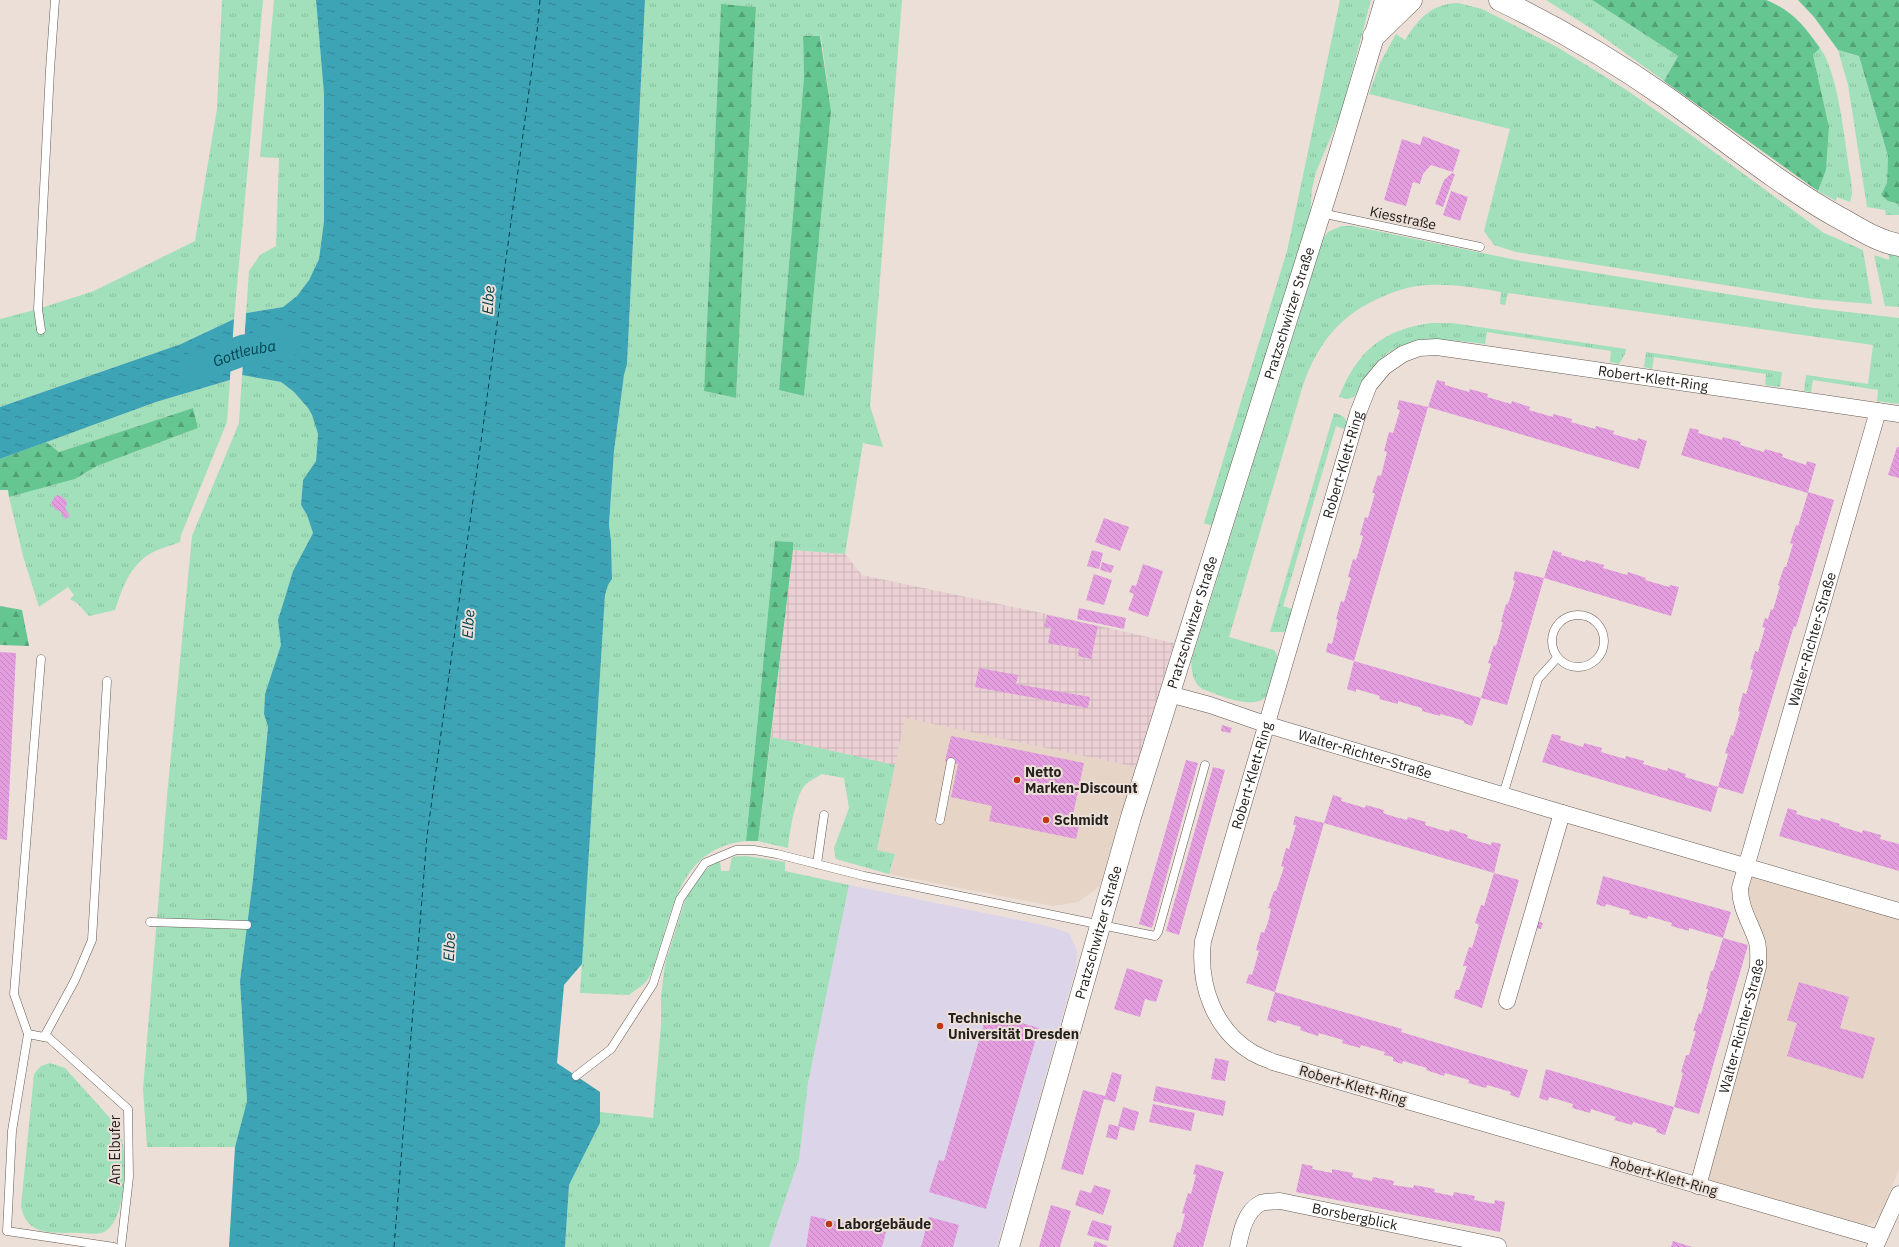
<svg xmlns="http://www.w3.org/2000/svg" width="1899" height="1247" font-family="'IBM Plex Sans',sans-serif">
  <defs>
    <pattern id="industrial-grid" width="8" height="8" patternUnits="userSpaceOnUse"><rect width="8" height="8" fill="#ebd0d4"/><path d="M0 4h8M4 0v8" fill="none" stroke="#c9b2b6"/></pattern>
    <pattern id="grass-tufts" width="24" height="20" patternUnits="userSpaceOnUse"><rect width="24" height="20" fill="#a1e0ba"/><path d="M3 7l-1-3M5 7V3M7 7l1-3M15 17l-1-3M17 17v-4M19 17l1-3" fill="none" stroke="#8ac09f"/></pattern>
    <pattern id="forest-firs" width="22" height="20" patternUnits="userSpaceOnUse"><rect width="22" height="20" fill="#65c691"/><path d="M5 1l3.5 6h-7zM16 11l3.5 6h-7z" fill="#53a076"/></pattern>
    <pattern id="water-ripples" width="26" height="14" patternUnits="userSpaceOnUse"><rect width="26" height="14" fill="#3da4b6"/><path d="M2 4q2-2 4 0t4 0M15 11q2-2 4 0t4 0" fill="none" stroke="#338593"/></pattern>
    <pattern id="building-back-hatch" width="6" height="6" patternUnits="userSpaceOnUse"><rect width="6" height="6" fill="#e49ddf"/><path d="M-1 5l2 2M0 0l6 6M5-1l2 2" fill="none" stroke="#c387bf"/></pattern>
  </defs>
  <rect width="100%" height="100%" fill="#ebdfd7"/>
  <!-- built -->
  <g fill="#e6d4c6">
    <polygon points="905,717 1136,767 1100,886 1078,902 1053,906 889,874 895,854 877,850"/>
    <polygon points="1750,875 1899,919 1899,1169 1880,1216 1872,1223 1866,1225 1710,1181 1708,1174 1761,979 1746,889"/>
  </g>
  <!-- industrial -->
  <polygon fill="url(#industrial-grid)" points="793,550 845,554 862,575 1042,613 1174,643 1136,767 905,718 895,765 771,737"/>
  <!-- education -->
  <polygon fill="#dcd4e9" points="849,885 1047,926 1069,933 1077,951 1076,968 997,1247 769,1247 799,1159 808,1083"/>
  <!-- grass -->
  <g fill="url(#grass-tufts)" fill-rule="evenodd">
    <polygon points="222,0 263,0 234,319 181,344 0,407 0,319 38,309 94,291 195,241 217,109"/>
    <polygon points="274,0 316,0 324,94 324,221 319,259 309,280 297,296 283,307 246,313 249,271 260,255 276,246 279,158 260,157"/>
    <path d="M645,0H902L870,406L883,447L863,443L845,554L793,550V542L775,541L746,841C686,847 675,898 660,947C656,958 654,969 648,979C644,985 635,990 629,995L580,993L605,595L608,585L612,579L611,540L609,525L614,451L624,374L627,364ZM721,4L756,7L736,398L704,391ZM803,36H821L831,111L804,396L779,390L804,76Z"/>
    <polygon points="1340,0 1371,0 1341,113 1316,172 1312,189 1310,215 1213,526 1204,523 1287,251"/>
    <polygon points="1546,0 1592,0 1678,56 1664,81 1592,29"/>
    <path d="M1458,3L1482,9L1557,47L1625,89L1684,130L1824,233L1863,250L1872,304L1813,299L1516,252L1494,245L1484,231L1510,129L1369,94L1380,63L1396,34L1405,40C1419,19 1430,4 1458,3Z"/>
    <path d="M1820,48C1839,73 1845,147 1851,180L1852,194L1850,202L1837,197L1836,201L1818,191L1826,170L1829,127L1813,55Z"/>
    <polygon points="1838,50 1859,56 1888,156 1887,183 1881,195 1888,201 1899,204 1899,215 1886,215 1885,210 1867,207 1848,85"/>
    <path d="M1341,226H1353L1521,261L1814,308L1899,318V404L1877,401L1878,390L1813,380L1811,392L1804,391L1806,375L1868,384L1873,345L1508,293L1505,305L1500,304L1501,292C1477,288 1453,284 1429,285C1413,285 1398,290 1384,296C1341,314 1319,341 1303,385L1229,637L1274,650C1280,657 1277,665 1275,673C1273,679 1272,688 1268,694C1256,713 1218,694 1202,689C1193,682 1192,673 1191,662L1323,239L1328,232Z"/>
    <polygon points="1889,254 1899,255 1899,307 1885,306 1874,255 1889,260"/>
    <path d="M1432,323H1452L1626,349L1625,354L1619,364L1610,362L1611,351L1487,332L1485,344C1444,339 1402,331 1372,368C1365,377 1362,388 1354,397L1347,399L1339,397C1357,351 1383,329 1432,323Z"/>
    <polygon points="1646,352 1782,372 1780,387 1765,385 1766,374 1654,357 1652,369 1644,367"/>
    <polygon points="242,375 281,382 294,392 308,408 312,415 318,434 316,461 303,480 301,505 307,515 313,533 293,571 278,620 282,645 265,694 264,714 268,727 253,879 240,981 247,1101 235,1147 147,1147 143,1089 167,796 192,536 239,423"/>
    <path d="M230,380L227,422L181,535L180,542C170,546 157,549 148,555C129,568 122,589 115,610L89,616L77,603L70,599L74,595L68,587L39,607L23,556L9,497L75,479L97,466L198,428L193,408L59,452L46,442L156,402Z"/>
    <path d="M1334,413C1343,415 1349,419 1347,430L1336,426L1283,606L1295,610L1290,624L1284,632H1270Z"/>
    <path d="M771,737L895,765L877,850L895,854L889,874L836,859L834,848L849,808L844,778L822,774C817,777 811,780 806,784C796,793 789,834 788,848L758,841Z"/>
    <polygon points="745,856 785,862 785,871 849,885 808,1083 799,1159 769,1247 565,1247 569,1185 600,1123 600,1112 653,1118 661,1025 661,997 665,964 685,900 700,876 710,866 720,861 721,871 729,871 732,857"/>
    <path d="M50,1063L65,1068L119,1128C128,1150 128,1220 104,1232C99,1235 87,1233 80,1233C54,1232 27,1238 21,1206L34,1074L41,1066Z"/>
  </g>
  <!-- forest -->
  <g fill="url(#forest-firs)">
    <path d="M1592,0H1766C1792,10 1804,26 1820,48L1813,55L1829,127L1826,170L1818,191L1664,81L1678,56Z"/>
    <polygon points="1798,0 1899,0 1899,204 1888,201 1881,195 1887,183 1888,156 1859,56 1838,50 1814,17"/>
    <polygon points="721,4 756,7 736,398 704,391"/>
    <polygon points="803,36 820,36 831,111 804,396 779,390 804,76"/>
    <polygon points="193,408 198,428 97,466 75,479 9,497 8,490 0,490 0,459 46,442 59,452"/>
    <polygon points="775,541 793,542 793,550 758,841 746,841"/>
    <polygon points="0,606 22,610 29,646 0,645"/>
  </g>
  <!-- water -->
  <g fill="url(#water-ripples)">
    <polygon points="316,0 645,0 627,364 624,375 614,451 609,525 611,540 612,579 608,585 605,595 582,964 564,985 557,1063 600,1092 600,1123 569,1185 565,1247 229,1247 235,1147 247,1101 240,981 253,879 268,727 264,714 265,694 281,645 278,620 293,571 313,533 307,515 301,505 303,480 316,461 318,434 312,415 308,408 294,392 281,382 242,375 246,313 283,307 297,296 309,280 319,259 324,221 324,94"/>
    <polygon points="234,319 230,380 156,402 0,459 0,407 181,344"/>
  </g>
  <!-- pier -->
  <g fill="#ebdfd7">
    <polygon points="246,311 246,310 242,377 240,375 244,312"/>
    <polygon points="235,317 236,319 232,380 230,382"/>
  </g>
  <g fill="none" stroke-linecap="round" stroke-linejoin="round">
    <!-- river -->
    <path stroke="#3da4b6" stroke-width="31" id="s1" d="M193,369L244,350L285,343"/>
    <!-- ferry -->
    <polyline stroke="#02424d" stroke-width="1" stroke-dasharray="5 4" stroke-linecap="butt" points="394,1247 427,836 537,32 540,0"/>
  </g>
  <!-- building -->
  <g fill="url(#building-back-hatch)">
    <polygon points="1423,136 1460,150 1453,172 1431,165 1423,174 1420,184 1413,182 1406,206 1384,200 1402,139 1420,145"/>
    <polygon points="1452,173 1455,174 1443,207 1435,204 1444,180"/>
    <polygon points="1451,191 1468,197 1460,221 1443,215"/>
    <polygon points="1437,380 1445,382 1445,385 1469,392 1470,389 1488,394 1487,397 1511,404 1512,401 1530,407 1529,410 1553,417 1553,414 1572,419 1571,422 1585,426 1595,429 1596,426 1614,431 1613,434 1637,441 1638,438 1647,441 1639,469 1428,407"/>
    <polygon points="1399,400 1428,407 1354,661 1326,652 1328,643 1332,644 1338,620 1336,619 1341,601 1344,602 1351,578 1348,577 1353,559 1356,560 1360,547 1363,536 1360,535 1365,517 1368,518 1375,493 1372,493 1378,475 1381,476 1387,452 1384,451 1389,432 1393,433 1400,410 1397,409"/>
    <polygon points="1690,428 1699,430 1698,433 1722,440 1723,437 1741,442 1740,445 1764,452 1765,449 1783,454 1782,457 1806,465 1807,461 1816,464 1808,492 1834,500 1796,627 1794,626 1743,794 1718,787 1728,754 1725,753 1731,735 1733,736 1740,712 1738,711 1743,693 1746,694 1753,670 1750,669 1755,651 1758,652 1765,628 1762,627 1765,618 1768,619 1771,609 1773,610 1780,586 1778,585 1784,567 1786,567 1793,544 1790,543 1796,525 1798,526 1808,493 1681,455"/>
    <polygon points="1897,447 1899,447 1899,478 1888,475"/>
    <polygon points="59,495 66,500 67,504 65,508 70,516 65,519 60,511 56,510 51,504 55,496"/>
    <polygon points="1104,518 1129,527 1120,551 1095,542"/>
    <polygon points="1092,550 1103,553 1099,569 1087,566"/>
    <polygon points="1553,550 1562,553 1561,555 1585,562 1586,560 1604,565 1603,568 1627,575 1628,572 1646,578 1645,580 1669,587 1670,585 1679,587 1671,616 1544,578"/>
    <polygon points="1102,562 1114,566 1111,573 1100,570"/>
    <polygon points="1143,564 1163,571 1148,617 1128,610 1134,594 1129,592 1132,585 1136,586"/>
    <polygon points="1515,571 1544,578 1507,705 1481,698 1491,664 1488,663 1494,645 1496,646 1503,622 1501,622 1506,604 1508,604 1515,581 1513,580"/>
    <polygon points="1094,574 1112,580 1104,605 1086,600"/>
    <polygon points="1079,608 1126,618 1124,629 1077,619"/>
    <polygon points="1047,615 1098,626 1091,659 1078,656 1079,649 1048,643 1051,628 1044,627"/>
    <polygon points="0,652 16,653 7,840 0,839"/>
    <polygon points="1354,661 1481,698 1472,726 1464,723 1464,721 1452,717 1440,714 1440,716 1422,711 1422,708 1411,705 1398,701 1398,704 1379,699 1380,696 1356,689 1356,692 1347,689"/>
    <polygon points="979,668 1018,675 1016,684 1090,697 1088,708 975,687"/>
    <polygon points="1222,725 1232,728 1230,733 1221,731"/>
    <polygon points="1552,734 1561,736 1560,740 1583,747 1584,743 1602,748 1601,752 1625,759 1626,756 1644,761 1643,764 1667,771 1668,768 1686,774 1685,777 1718,787 1711,812 1542,762"/>
    <polygon points="951,736 1084,763 1072,820 1080,822 1076,839 989,821 992,806 951,797 958,764 945,761"/>
    <polygon points="1186,760 1198,763 1152,928 1139,924"/>
    <polygon points="1213,767 1225,770 1179,935 1166,931"/>
    <polygon points="1333,795 1342,798 1341,801 1352,804 1365,808 1366,805 1384,810 1383,813 1395,817 1407,820 1408,817 1426,822 1425,825 1449,832 1450,829 1468,835 1467,838 1491,845 1492,842 1501,844 1494,873 1519,880 1482,1008 1454,998 1456,990 1459,990 1467,966 1463,966 1469,947 1472,948 1479,925 1475,923 1481,905 1484,906 1494,873 1324,823"/>
    <polygon points="1788,808 1797,811 1796,814 1820,821 1821,818 1840,824 1839,826 1862,833 1863,830 1881,835 1880,839 1899,844 1899,871 1779,836"/>
    <polygon points="1295,816 1324,823 1275,992 1246,983 1249,974 1252,975 1259,951 1256,950 1261,932 1264,933 1268,922 1271,909 1268,908 1274,891 1276,891 1284,867 1281,866 1286,848 1289,849 1296,825 1293,825"/>
    <polygon points="1603,876 1731,912 1723,938 1689,928 1689,931 1671,926 1672,923 1648,916 1647,919 1629,914 1630,911 1606,904 1605,907 1596,904"/>
    <polygon points="1537,921 1543,923 1541,929 1535,928"/>
    <polygon points="1723,938 1748,945 1699,1114 1674,1107 1683,1073 1681,1072 1686,1055 1689,1055 1696,1031 1693,1031 1699,1013 1701,1014 1708,989 1706,989 1711,971 1713,971"/>
    <polygon points="1127,968 1163,980 1156,1002 1145,999 1140,1017 1114,1009"/>
    <polygon points="1799,982 1849,997 1840,1028 1875,1038 1863,1079 1787,1056 1797,1023 1787,1020"/>
    <polygon points="1275,992 1402,1029 1401,1032 1528,1070 1520,1095 1519,1098 1510,1095 1511,1092 1487,1085 1486,1088 1468,1083 1469,1080 1445,1073 1444,1076 1426,1070 1427,1068 1403,1061 1402,1064 1393,1061 1393,1057 1384,1055 1385,1052 1361,1045 1360,1048 1342,1043 1343,1040 1319,1033 1318,1036 1300,1030 1301,1027 1277,1020 1276,1023 1267,1020"/>
    <polygon points="987,1013 1039,1028 986,1209 929,1192 939,1160 944,1161"/>
    <polygon points="1215,1058 1229,1061 1225,1081 1211,1079"/>
    <polygon points="1546,1069 1674,1107 1665,1135 1656,1132 1657,1129 1633,1122 1632,1125 1614,1120 1616,1117 1591,1109 1590,1113 1572,1108 1573,1104 1549,1097 1548,1101 1539,1098"/>
    <polygon points="1112,1072 1122,1075 1117,1094 1115,1102 1104,1099 1083,1175 1061,1169 1083,1090 1105,1096"/>
    <polygon points="1156,1086 1226,1101 1223,1116 1153,1101"/>
    <polygon points="1153,1104 1195,1113 1191,1131 1149,1122"/>
    <polygon points="1123,1107 1139,1112 1134,1131 1118,1126"/>
    <polygon points="1109,1124 1120,1127 1117,1140 1106,1137"/>
    <polygon points="1196,1164 1224,1172 1218,1191 1203,1247 1173,1247 1177,1232 1180,1233 1185,1214 1182,1213 1188,1193 1191,1194 1196,1175 1193,1174"/>
    <polygon points="1302,1164 1313,1166 1312,1169 1332,1173 1332,1169 1353,1173 1352,1177 1372,1181 1373,1177 1394,1181 1393,1185 1413,1188 1414,1185 1435,1189 1434,1192 1453,1196 1454,1192 1475,1196 1474,1200 1494,1204 1495,1200 1505,1202 1500,1232 1296,1192"/>
    <polygon points="1094,1185 1111,1190 1103,1215 1075,1205 1080,1190 1091,1193"/>
    <polygon points="1051,1205 1071,1211 1062,1240 1060,1247 1039,1247"/>
    <polygon points="811,1216 886,1232 882,1247 806,1247"/>
    <polygon points="929,1217 959,1225 953,1247 921,1247"/>
    <polygon points="1092,1220 1112,1226 1108,1241 1087,1235"/>
    <polygon points="1095,1241 1108,1246 1107,1247 1093,1247"/>
    <polygon points="1673,1241 1692,1247 1671,1247"/>
  </g>
  <g fill="none" stroke-linecap="round" stroke-linejoin="round">
    <defs>
      <g id="service">
        <polyline points="1321,213 1480,247"/>
        <polyline points="41,330 38,309 50,70 55,0"/>
        <circle cx="1578" cy="641" r="26"/>
        <polyline points="41,659 14,994 28,1034 12,1131 7,1231 114,1247"/>
        <polyline points="1503,795 1538,679 1557,658"/>
        <polyline points="940,820 951,762"/>
        <polyline points="817,864 824,815"/>
        <polyline points="150,922 247,925"/>
        <polyline points="28,1034 49,1038 128,1109 129,1177 121,1247"/>
        <polyline points="44,1037 75,980 92,940 107,681"/>
        <polyline points="576,1076 611,1049 653,984 680,899 705,863 736,850 754,850 777,854 864,876 1155,936 1158,932 1205,765"/>
      </g>
      <g id="minor">
        <path id="s2" d="M1169,694L1210,705L1268,725L1562,813L1899,911"/>
        <polyline points="1507,1001 1562,813"/>
        <path id="s3" d="M1698,1186L1758,967C1758,959 1759,950 1757,942C1751,923 1740,909 1740,888L1878,411"/>
        <path id="s4" d="M1879,1238L1273,1062C1267,1059 1260,1057 1253,1053C1214,1030 1198,985 1203,941L1358,413L1369,385L1384,367L1403,354L1419,348L1437,347L1899,414"/>
        <path id="s5" d="M1238,1247C1241,1232 1245,1211 1261,1203C1266,1201 1274,1202 1280,1201L1498,1246"/>
        <polyline points="1875,1247 1899,1194"/>
      </g>
      <g id="tertiary">
        <path id="s6" d="M1009,1247L1131,817L1334,170L1385,0"/>
      </g>
      <g id="trunk">
        <path d="M1500,0C1558,28 1614,61 1667,98C1723,138 1776,182 1836,216C1857,227 1876,241 1899,245"/>
        <polyline points="1374,36 1411,0"/>
      </g>
    </defs>
    <!-- service casing -->
    <use href="#service" stroke="#655b54" stroke-width="9"/>
    <!-- minor casing -->
    <use href="#minor" stroke="#655b54" stroke-width="17"/>
    <!-- tertiary casing -->
    <use href="#tertiary" stroke="#655b54" stroke-width="21"/>
    <!-- trunk casing -->
    <use href="#trunk" stroke="#655b54" stroke-width="23"/>
    <!-- service -->
    <use href="#service" stroke="#fff" stroke-width="8"/>
    <!-- minor -->
    <use href="#minor" stroke="#fff" stroke-width="16"/>
    <!-- tertiary -->
    <use href="#tertiary" stroke="#fff" stroke-width="20"/>
    <!-- trunk -->
    <use href="#trunk" stroke="#fff" stroke-width="22"/>
  </g>
  <!-- markers -->
  <g fill="#c03616" stroke="#ebdfd7" stroke-width="1.5">
    <circle cx="1017" cy="780" r="4"/>
    <circle cx="1046" cy="820" r="4"/>
    <circle cx="940" cy="1026" r="4"/>
    <circle cx="829" cy="1224" r="4"/>
  </g>
  <g text-anchor="middle" dominant-baseline="central" stroke-width="4" stroke-linejoin="round" paint-order="stroke">
    <!-- street labels -->
    <g font-size="14" fill="#24201d" stroke="#ebdfd7">
      <text transform="translate(1403 218) rotate(12)">Kiesstraße</text>
      <text stroke="none"><textPath href="#s6" startOffset="975">Pratzschwitzer Straße</textPath></text>
      <text stroke="none"><textPath href="#s4" startOffset="1663">Robert-Klett-Ring</textPath></text>
      <text stroke="none"><textPath href="#s4" startOffset="1279">Robert-Klett-Ring</textPath></text>
      <text stroke="none"><textPath href="#s6" startOffset="651">Pratzschwitzer Straße</textPath></text>
      <text stroke="none"><textPath href="#s3" startOffset="568">Walter-Richter-Straße</textPath></text>
      <text stroke="none"><textPath href="#s2" startOffset="205">Walter-Richter-Straße</textPath></text>
      <text stroke="none"><textPath href="#s4" startOffset="955">Robert-Klett-Ring</textPath></text>
      <text stroke="none"><textPath href="#s6" startOffset="327">Pratzschwitzer Straße</textPath></text>
      <text stroke="none"><textPath href="#s3" startOffset="166">Walter-Richter-Straße</textPath></text>
      <text transform="translate(1353 1085) rotate(16)">Robert-Klett-Ring</text>
      <text transform="translate(115 1150) rotate(-90)">Am Elbufer</text>
      <text transform="translate(1664 1176) rotate(16)">Robert-Klett-Ring</text>
      <text stroke="none"><textPath href="#s5" startOffset="147">Borsbergblick</textPath></text>
    </g>
    <!-- poi labels -->
    <g font-size="14" font-weight="bold" fill="#24201d" stroke="#ebdfd7" text-anchor="start">
      <text x="1025" y="772">Netto<tspan x="1025" dy="16">Marken-Discount</tspan></text>
      <text x="1054" y="820">Schmidt</text>
      <text x="948" y="1018">Technische<tspan x="948" dy="16">Universität Dresden</tspan></text>
      <text x="837" y="1224">Laborgebäude</text>
    </g>
    <!-- water labels -->
    <g font-size="15" font-style="italic" fill="#02424d" stroke="#ebdfd7">
      <text transform="translate(488 300) rotate(-86)">Elbe</text>
      <text stroke="none"><textPath href="#s1" startOffset="54">Gottleuba</textPath></text>
      <text transform="translate(468 624) rotate(-86)">Elbe</text>
      <text transform="translate(449 947) rotate(-87)">Elbe</text>
    </g>
  </g>
</svg>
